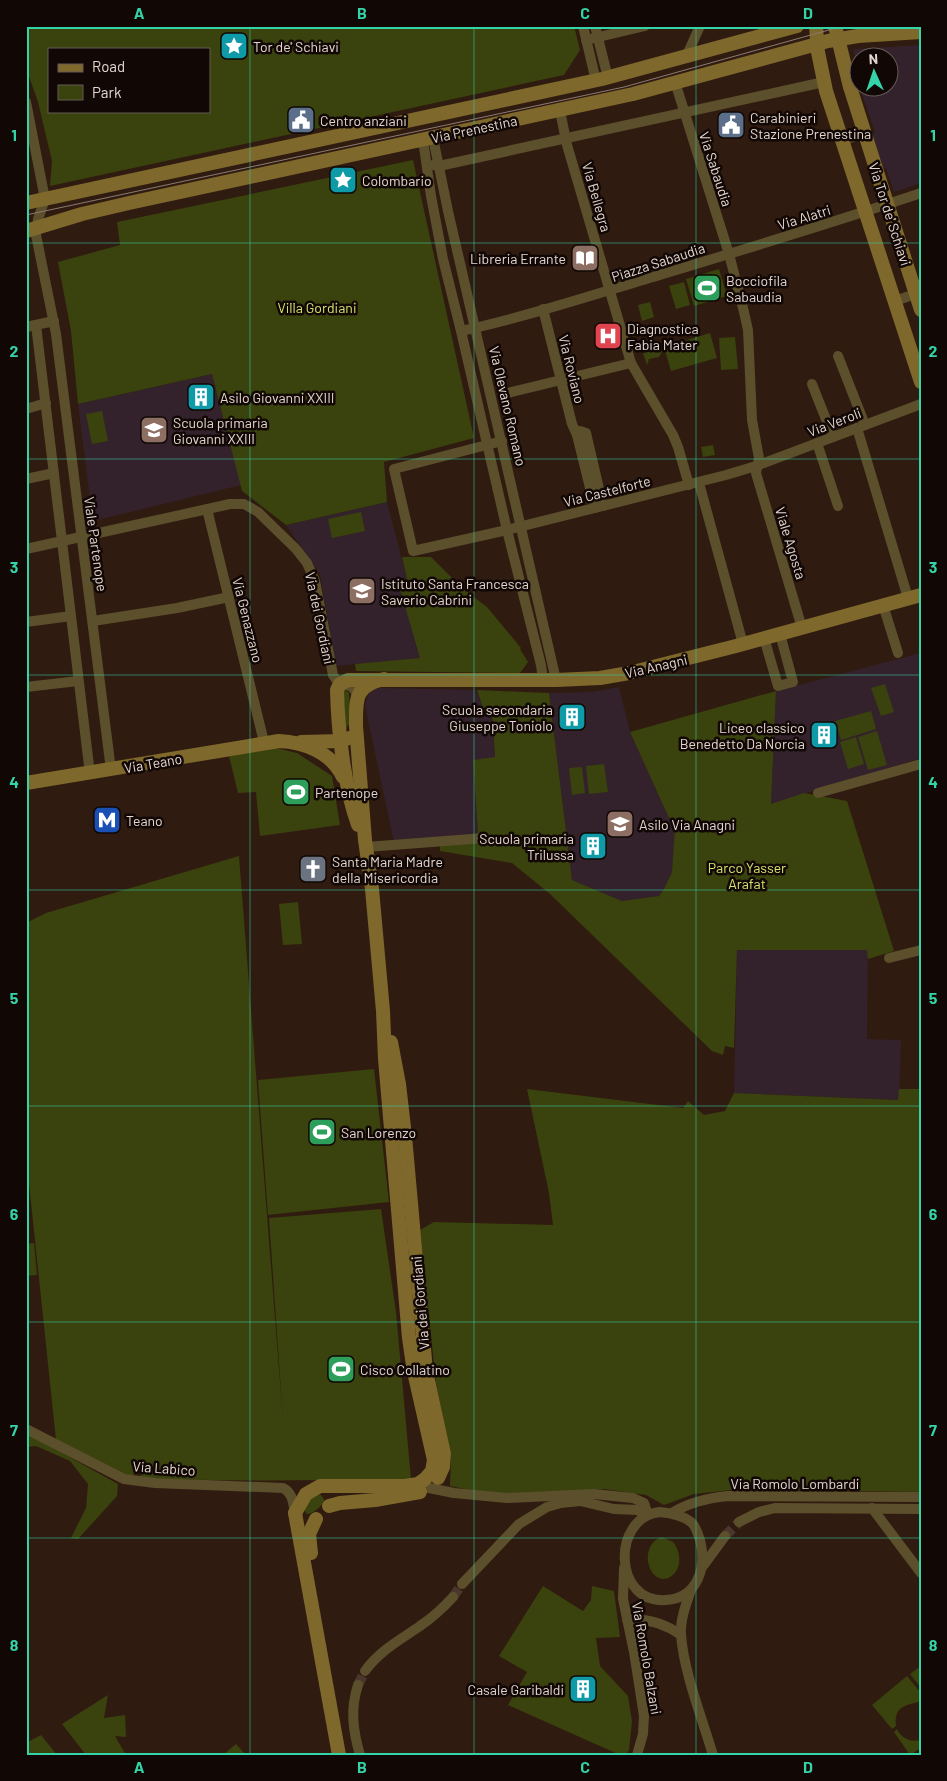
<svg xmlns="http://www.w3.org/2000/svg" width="947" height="1781" font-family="Barlow,sans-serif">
  <rect width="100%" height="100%" fill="#301b10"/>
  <!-- education -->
  <g fill="#33222b">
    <polygon points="921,45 921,183 894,192 886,168 882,169 871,133 875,132 860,88 890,88 890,58 860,58 859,87 856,77 854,49"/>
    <polygon points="212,374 241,485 93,521 78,404"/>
    <polygon points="387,502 407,579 398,582 421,658 336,666 320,574 286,525"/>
    <polygon points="921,653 921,758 771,804 776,691"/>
    <polygon points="619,687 630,732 668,816 676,827 672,872 664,889 659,896 622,901 572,880 549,693 592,692"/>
    <polygon points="380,688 476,690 483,708 492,708 495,758 473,760 478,834 394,843 365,705 369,693 374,689"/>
    <polygon points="795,949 868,950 867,1039 901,1040 899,1100 734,1093 737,950"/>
  </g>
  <!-- green -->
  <g fill="#3a420d" fill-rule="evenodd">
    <path d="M26,26H574L580,50L564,75L50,186L52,161L38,102L26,68ZM49,49H209V111H49Z"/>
    <polygon points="413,160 474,438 384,462 387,502 286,525 242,491 212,374 78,404 71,331 58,262 120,245 117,222"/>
    <polygon points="719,269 727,296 694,306 686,279"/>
    <polygon points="684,282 690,305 676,309 669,286"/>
    <polygon points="650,302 654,317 642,321 638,305"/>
    <polygon points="710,333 717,358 671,371 664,347"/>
    <polygon points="735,337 738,369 721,370 719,338"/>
    <polygon points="661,347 662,351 659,357 649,359 647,365 643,353"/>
    <polygon points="102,411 108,441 92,444 86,414"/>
    <polygon points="713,445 715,455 703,457 701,447"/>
    <polygon points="361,512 365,531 332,538 328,519"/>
    <polygon points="402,557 431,557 463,589 487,607 521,648 520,649 528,662 520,673 356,671 355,664 420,658 398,582 407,579"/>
    <polygon points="885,684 894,712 881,716 871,688"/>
    <polygon points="344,690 349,692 351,721 344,732 342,691"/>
    <polygon points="477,690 549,693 572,880 622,901 659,896 664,889 672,872 675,827 668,816 630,732 776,691 771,804 804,793 847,801 894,951 868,959 867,950 737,950 734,1048 725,1046 723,1055 712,1051 550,894 512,863 440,851 440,839 478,833 473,760 495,757 492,708 483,708"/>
    <polygon points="871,711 876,729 841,740 835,721"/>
    <polygon points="877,731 887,765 868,770 858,737"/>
    <polygon points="856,737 864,764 848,769 840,742"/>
    <polygon points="276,748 297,753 332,776 340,825 260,836 256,792 238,793 229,756"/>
    <polygon points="604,764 608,792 589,794 586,766"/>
    <polygon points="582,767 585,793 572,795 569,768"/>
    <path d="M239,856L283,1420L269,1218L381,1209L396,1312L411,1479C321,1480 231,1482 141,1478V1472H135L133,1476L122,1475L56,1440L26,1155V923L46,913Z"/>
    <polygon points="298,902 302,944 283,945 279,904"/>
    <polygon points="374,1069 389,1202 268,1215 258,1080"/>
    <polygon points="527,1089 683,1108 688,1101 704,1115 725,1111 734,1093 898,1100 899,1089 921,1089 921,1492 740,1489 694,1494 664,1505 646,1495 604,1489 520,1494 486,1493 450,1486 451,1457 436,1383 420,1230 434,1222 553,1225 549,1193"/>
    <polygon points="34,1243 37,1275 26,1276 26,1244"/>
    <polygon points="26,1433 118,1484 117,1496 78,1539 71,1538 86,1508 88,1484 70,1461 36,1446 26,1447"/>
    <path d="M317,1494L321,1495L324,1499C324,1505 313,1514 307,1514L304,1510L309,1499Z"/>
    <path d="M662,1537L673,1542C681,1551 683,1570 670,1577C656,1585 646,1567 648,1554C650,1545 653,1540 662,1537Z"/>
    <polygon points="543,1586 583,1611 591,1600 592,1586 614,1591 620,1637 596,1638 600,1666 628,1696 632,1721 629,1750 626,1755 620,1755 508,1705 527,1672 499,1656"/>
    <polygon points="921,1666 921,1688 910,1674"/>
    <path d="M907,1676L921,1693V1701C906,1706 894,1705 896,1726L892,1729L872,1705Z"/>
    <polygon points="108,1695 104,1718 125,1715 126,1737 115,1736 126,1755 86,1755 62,1724"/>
    <path d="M897,1729C902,1739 910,1742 921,1740V1748L910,1755L894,1732Z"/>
    <polygon points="41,1735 57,1755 26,1755 26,1743"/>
    <polygon points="236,1744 246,1755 223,1755"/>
  </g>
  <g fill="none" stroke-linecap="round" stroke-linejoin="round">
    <!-- street-tunnel -->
    <g stroke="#4b372d" stroke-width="10" stroke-dasharray="10 5" stroke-linecap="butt">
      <polyline points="725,1536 739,1522"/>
      <polyline points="453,1597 462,1584"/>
      <polyline points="358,1685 365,1671"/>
    </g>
    <!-- street -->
    <g stroke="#5c4f2b" stroke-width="10">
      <polyline points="583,26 596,81"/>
      <polyline points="595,26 608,78"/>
      <polyline points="586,40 645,26"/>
      <polyline points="686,57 700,26"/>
      <polyline points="675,82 729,254 744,312 748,330 752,420 759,458 756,473 802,628"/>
      <polyline points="26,102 45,199 38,219 36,235 56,334 111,770"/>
      <polyline points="560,111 567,145 631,363 673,435 678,447 689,485"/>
      <polyline points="433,138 448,211 556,680"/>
      <polyline points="423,140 431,196 443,259 461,331 507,530 541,665 543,680"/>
      <polyline points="841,141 865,133"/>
      <polyline points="433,165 439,166 824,82"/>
      <polyline points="895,301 921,292"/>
      <polyline points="543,309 572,424 577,435"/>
      <polyline points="36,325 90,774"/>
      <polyline points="26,327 54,321"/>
      <path d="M461,331C529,316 596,294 663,274C749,248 835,222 921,193"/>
      <polyline points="838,356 865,425"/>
      <polyline points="812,384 833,437"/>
      <polyline points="503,394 631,363"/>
      <polyline points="26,409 46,403"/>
      <polyline points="857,428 908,598"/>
      <polyline points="502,441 394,469 413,551 507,530 726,475 756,466 921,404"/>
      <polyline points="817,443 838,506"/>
      <polyline points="26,479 54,473"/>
      <polyline points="699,483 743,644"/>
      <polyline points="595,508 577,435 580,431 586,433 603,506"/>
      <polyline points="207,509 263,738"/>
      <path d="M26,549L230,504H244L258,512L296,549L307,563L315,581L333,675L339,684C348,685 354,685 357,696"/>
      <polyline points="883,605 898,653"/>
      <polyline points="93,621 177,608 229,597"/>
      <polyline points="26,622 71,616"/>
      <polyline points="764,638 778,686 793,682 780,634"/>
      <polyline points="26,687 78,681"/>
      <polyline points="818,793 921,764"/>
      <polyline points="366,847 485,838"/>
      <polyline points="889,958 921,950"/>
      <path d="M26,1429L124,1479L155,1483L283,1488C293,1493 293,1503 295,1513"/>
      <polyline points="429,1488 454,1493 507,1498 594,1494 633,1498 644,1503 648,1515"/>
      <polyline points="872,1508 921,1573"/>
      <path d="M660,1512C671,1513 683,1515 692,1523C696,1527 698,1534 700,1540C707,1567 698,1598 666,1600C613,1604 611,1517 660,1512Z"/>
      <path d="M672,1513C689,1502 709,1498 728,1496L921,1497"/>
      <polyline points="739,1522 759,1512 775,1508 921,1509"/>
      <polyline points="703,1566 725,1536"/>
      <polyline points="624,1568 623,1599 634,1652 644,1716 643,1734 637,1755"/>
      <polyline points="462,1584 519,1524 547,1507 561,1503 580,1501 614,1509 638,1510 646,1516"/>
      <path d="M691,1590C686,1604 680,1620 681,1635C684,1673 702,1718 713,1755"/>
      <path d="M627,1620C646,1618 665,1624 681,1635"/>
      <path d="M365,1671C379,1651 400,1640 420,1626C432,1618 443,1608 453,1597"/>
      <path d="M358,1685C350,1709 353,1731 360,1755"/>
    </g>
    <!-- secondary -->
    <g stroke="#7e682c" stroke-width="14">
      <polyline points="816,26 818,52 826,91 921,382"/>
      <polyline points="835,26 850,87 921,310"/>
      <polyline points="26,203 602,79 797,26"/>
      <polyline points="26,231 82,214 129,203 633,94 828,41 858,36 921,32"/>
      <polyline points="301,742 341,741 349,738"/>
      <path d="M26,783L279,741C304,742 331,752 343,777"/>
      <path d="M358,825C344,786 338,731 337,690L340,684L348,680H556L600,678L629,673L736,646L921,595"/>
      <polyline points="391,1042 399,1084 405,1136 426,1371 444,1454 443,1467 438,1478"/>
      <polyline points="329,1506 340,1503 375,1500 420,1492"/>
      <path d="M295,1513L306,1494L320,1486H405L418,1484L425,1479L432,1471L434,1460L414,1372L409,1338L385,1059L383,1011L372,889L365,840L356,726C356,699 354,686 384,679"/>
      <polyline points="295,1513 339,1755"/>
      <polyline points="311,1553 309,1534 316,1519"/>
    </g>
    <!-- tram -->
    <polyline stroke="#8c7a71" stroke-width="1" points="26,215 624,87 836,28 848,26"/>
  </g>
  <!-- grid -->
  <path fill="none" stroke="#34d4a8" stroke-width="1" stroke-opacity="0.55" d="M250,26V1755M474,26V1755M696,26V1755M26,243H921M26,459H921M26,675H921M26,890H921M26,1106H921M26,1322H921M26,1538H921"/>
  <!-- icons -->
  <defs>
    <symbol id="sight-square" viewBox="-11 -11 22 22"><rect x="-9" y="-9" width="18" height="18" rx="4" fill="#0f9aa8" stroke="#110805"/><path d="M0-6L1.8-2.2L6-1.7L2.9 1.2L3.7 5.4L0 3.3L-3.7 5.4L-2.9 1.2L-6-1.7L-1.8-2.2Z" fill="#fff"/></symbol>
    <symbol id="civic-square" viewBox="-11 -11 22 22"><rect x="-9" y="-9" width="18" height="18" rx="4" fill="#5c6f8a" stroke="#110805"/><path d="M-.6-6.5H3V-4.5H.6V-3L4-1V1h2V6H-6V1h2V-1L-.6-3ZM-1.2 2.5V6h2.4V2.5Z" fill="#fff"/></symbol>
    <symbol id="library-square" viewBox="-11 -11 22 22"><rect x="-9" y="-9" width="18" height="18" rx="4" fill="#8d6e63" stroke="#110805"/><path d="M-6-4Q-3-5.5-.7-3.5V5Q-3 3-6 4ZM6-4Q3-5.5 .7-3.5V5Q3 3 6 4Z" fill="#fff"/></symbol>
    <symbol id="stadium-square" viewBox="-11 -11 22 22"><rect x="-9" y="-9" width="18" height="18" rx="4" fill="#2e9e5b" stroke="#110805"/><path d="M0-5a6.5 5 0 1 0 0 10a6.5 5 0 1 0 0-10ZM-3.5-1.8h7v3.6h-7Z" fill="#fff"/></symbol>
    <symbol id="hospital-square" viewBox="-11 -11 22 22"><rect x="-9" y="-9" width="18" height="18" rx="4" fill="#e0444e" stroke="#110805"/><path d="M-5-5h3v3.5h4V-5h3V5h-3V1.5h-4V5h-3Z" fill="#fff"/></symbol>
    <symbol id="building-square" viewBox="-11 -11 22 22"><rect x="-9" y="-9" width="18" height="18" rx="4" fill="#0f9aa8" stroke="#110805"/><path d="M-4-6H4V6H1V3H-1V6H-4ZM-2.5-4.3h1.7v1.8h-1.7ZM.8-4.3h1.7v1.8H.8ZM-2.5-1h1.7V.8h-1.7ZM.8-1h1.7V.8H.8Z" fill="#fff"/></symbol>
    <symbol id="school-square" viewBox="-11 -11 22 22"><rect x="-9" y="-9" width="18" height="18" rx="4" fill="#8d6e63" stroke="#110805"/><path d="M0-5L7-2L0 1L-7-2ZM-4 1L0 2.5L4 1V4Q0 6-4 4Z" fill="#fff"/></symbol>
    <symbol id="metro-square" viewBox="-11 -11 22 22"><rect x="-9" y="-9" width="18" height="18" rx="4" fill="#1a4fb4" stroke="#110805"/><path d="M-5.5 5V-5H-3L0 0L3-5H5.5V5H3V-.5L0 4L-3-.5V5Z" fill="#fff"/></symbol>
    <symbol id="church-square" viewBox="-11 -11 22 22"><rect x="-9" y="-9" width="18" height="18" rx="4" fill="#6b7280" stroke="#110805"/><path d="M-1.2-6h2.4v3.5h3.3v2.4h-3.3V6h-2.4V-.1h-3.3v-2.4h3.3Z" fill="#fff"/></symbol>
  </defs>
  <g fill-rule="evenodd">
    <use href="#sight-square" x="218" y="30" width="32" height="32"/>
    <use href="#civic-square" x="285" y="104" width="32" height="32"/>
    <use href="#civic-square" x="715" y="109" width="32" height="32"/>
    <use href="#sight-square" x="327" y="164" width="32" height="32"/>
    <use href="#library-square" x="569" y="242" width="32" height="32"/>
    <use href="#stadium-square" x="691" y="272" width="32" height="32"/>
    <use href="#hospital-square" x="592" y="320" width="32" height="32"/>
    <use href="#building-square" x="185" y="381" width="32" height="32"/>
    <use href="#school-square" x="138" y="414" width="32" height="32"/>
    <use href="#school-square" x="346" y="575" width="32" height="32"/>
    <use href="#building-square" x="556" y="701" width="32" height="32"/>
    <use href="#building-square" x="808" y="719" width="32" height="32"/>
    <use href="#stadium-square" x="280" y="776" width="32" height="32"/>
    <use href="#metro-square" x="91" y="804" width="32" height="32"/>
    <use href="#school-square" x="604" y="808" width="32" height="32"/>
    <use href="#building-square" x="577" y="830" width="32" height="32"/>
    <use href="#church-square" x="297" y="853" width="32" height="32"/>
    <use href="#stadium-square" x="306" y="1116" width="32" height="32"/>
    <use href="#stadium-square" x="325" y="1353" width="32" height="32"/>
    <use href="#building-square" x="567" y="1673" width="32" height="32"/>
  </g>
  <g text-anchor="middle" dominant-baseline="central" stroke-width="5" stroke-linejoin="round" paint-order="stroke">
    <!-- poi labels -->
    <g font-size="14" fill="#e4d6cf" stroke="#110805" text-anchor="start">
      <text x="253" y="46">Tor de' Schiavi</text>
      <text x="750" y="117">Carabinieri<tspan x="750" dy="16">Stazione Prenestina</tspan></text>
      <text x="320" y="120">Centro anziani</text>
      <text x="362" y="180">Colombario</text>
      <text x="566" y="258" text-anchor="end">Libreria Errante</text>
      <text x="726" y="280">Bocciofila<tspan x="726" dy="16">Sabaudia</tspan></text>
      <text x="627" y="328">Diagnostica<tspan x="627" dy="16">Fabia Mater</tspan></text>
      <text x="220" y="397">Asilo Giovanni XXIII</text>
      <text x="173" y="422">Scuola primaria<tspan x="173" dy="16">Giovanni XXIII</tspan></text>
      <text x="381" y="583">Istituto Santa Francesca<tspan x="381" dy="16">Saverio Cabrini</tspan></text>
      <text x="553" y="709" text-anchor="end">Scuola secondaria<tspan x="553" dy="16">Giuseppe Toniolo</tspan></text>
      <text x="805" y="727" text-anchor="end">Liceo classico<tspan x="805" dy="16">Benedetto Da Norcia</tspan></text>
      <text x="315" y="792">Partenope</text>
      <text x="126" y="820">Teano</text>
      <text x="639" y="824">Asilo Via Anagni</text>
      <text x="574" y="838" text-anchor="end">Scuola primaria<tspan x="574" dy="16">Trilussa</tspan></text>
      <text x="332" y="861">Santa Maria Madre<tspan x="332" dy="16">della Misericordia</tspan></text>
      <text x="341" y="1132">San Lorenzo</text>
      <text x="360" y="1369">Cisco Collatino</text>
      <text x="564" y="1689" text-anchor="end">Casale Garibaldi</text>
    </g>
    <!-- street labels -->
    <g font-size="14" fill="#e4d6cf" stroke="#110805">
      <text transform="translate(474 129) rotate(-12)">Via Prenestina</text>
      <text transform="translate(716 169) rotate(72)">Via Sabaudia</text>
      <text transform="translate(597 197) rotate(74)">Via Bellegra</text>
      <text transform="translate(890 214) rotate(72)">Via Tor de' Schiavi</text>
      <text transform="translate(804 217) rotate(-17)">Via Alatri</text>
      <text transform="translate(658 262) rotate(-18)">Piazza Sabaudia</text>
      <text transform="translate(572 369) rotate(76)">Via Roviano</text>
      <text transform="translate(508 406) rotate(77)">Via Olevano Romano</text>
      <text transform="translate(834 422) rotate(-21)">Via Veroli</text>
      <text transform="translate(607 491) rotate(-14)">Via Castelforte</text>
      <text transform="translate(791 543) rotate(73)">Viale Agosta</text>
      <text transform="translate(96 544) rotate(82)">Viale Partenope</text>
      <text transform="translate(320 618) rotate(78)">Via dei Gordiani</text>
      <text transform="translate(248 620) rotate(76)">Via Genazzano</text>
      <text transform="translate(656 666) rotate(-13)">Via Anagni</text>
      <text transform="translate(153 763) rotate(-10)">Via Teano</text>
      <text transform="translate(420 1303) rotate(-95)">Via dei Gordiani</text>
      <text transform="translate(164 1468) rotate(4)">Via Labico</text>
      <text x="795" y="1483">Via Romolo Lombardi</text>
      <text transform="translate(647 1658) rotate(80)">Via Romolo Balzani</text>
    </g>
    <!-- park labels -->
    <g font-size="14" fill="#d4e76a" stroke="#110805">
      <text x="317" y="307">Villa Gordiani</text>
      <text x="747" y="867">Parco Yasser<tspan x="747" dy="16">Arafat</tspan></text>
    </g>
  </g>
  <!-- border -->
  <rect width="947" height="1781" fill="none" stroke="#110805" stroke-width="55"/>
  <!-- legend -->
  <rect x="48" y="48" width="162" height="65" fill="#110805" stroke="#655a56"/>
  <rect x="58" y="64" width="25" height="8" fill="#7e682c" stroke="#655a56"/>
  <text x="92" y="72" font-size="15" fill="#e4d6cf">Road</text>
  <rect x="58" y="85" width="25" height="15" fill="#3a420d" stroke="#655a56"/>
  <text x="92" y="98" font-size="15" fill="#e4d6cf">Park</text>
  <!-- north arrow -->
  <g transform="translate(874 72) rotate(357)"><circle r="24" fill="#110805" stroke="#655a56"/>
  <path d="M0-4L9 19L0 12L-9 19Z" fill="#34d4a8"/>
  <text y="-8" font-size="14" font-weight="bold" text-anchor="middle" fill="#e4d6cf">N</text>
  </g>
  <rect x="28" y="28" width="892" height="1726" fill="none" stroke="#34d4a8" stroke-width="2"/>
  <g font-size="16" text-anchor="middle" font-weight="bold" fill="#34d4a8">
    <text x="139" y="19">A</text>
    <text x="362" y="19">B</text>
    <text x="585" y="19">C</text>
    <text x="808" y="19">D</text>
    <text x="14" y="141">1</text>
    <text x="933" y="141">1</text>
    <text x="14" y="357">2</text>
    <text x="933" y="357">2</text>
    <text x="14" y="573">3</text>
    <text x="933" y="573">3</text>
    <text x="14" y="788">4</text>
    <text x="933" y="788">4</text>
    <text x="14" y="1004">5</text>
    <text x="933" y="1004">5</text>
    <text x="14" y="1220">6</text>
    <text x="933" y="1220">6</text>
    <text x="14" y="1436">7</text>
    <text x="933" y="1436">7</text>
    <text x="14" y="1651">8</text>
    <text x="933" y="1651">8</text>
    <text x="139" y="1773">A</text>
    <text x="362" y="1773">B</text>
    <text x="585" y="1773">C</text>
    <text x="808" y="1773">D</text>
  </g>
</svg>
